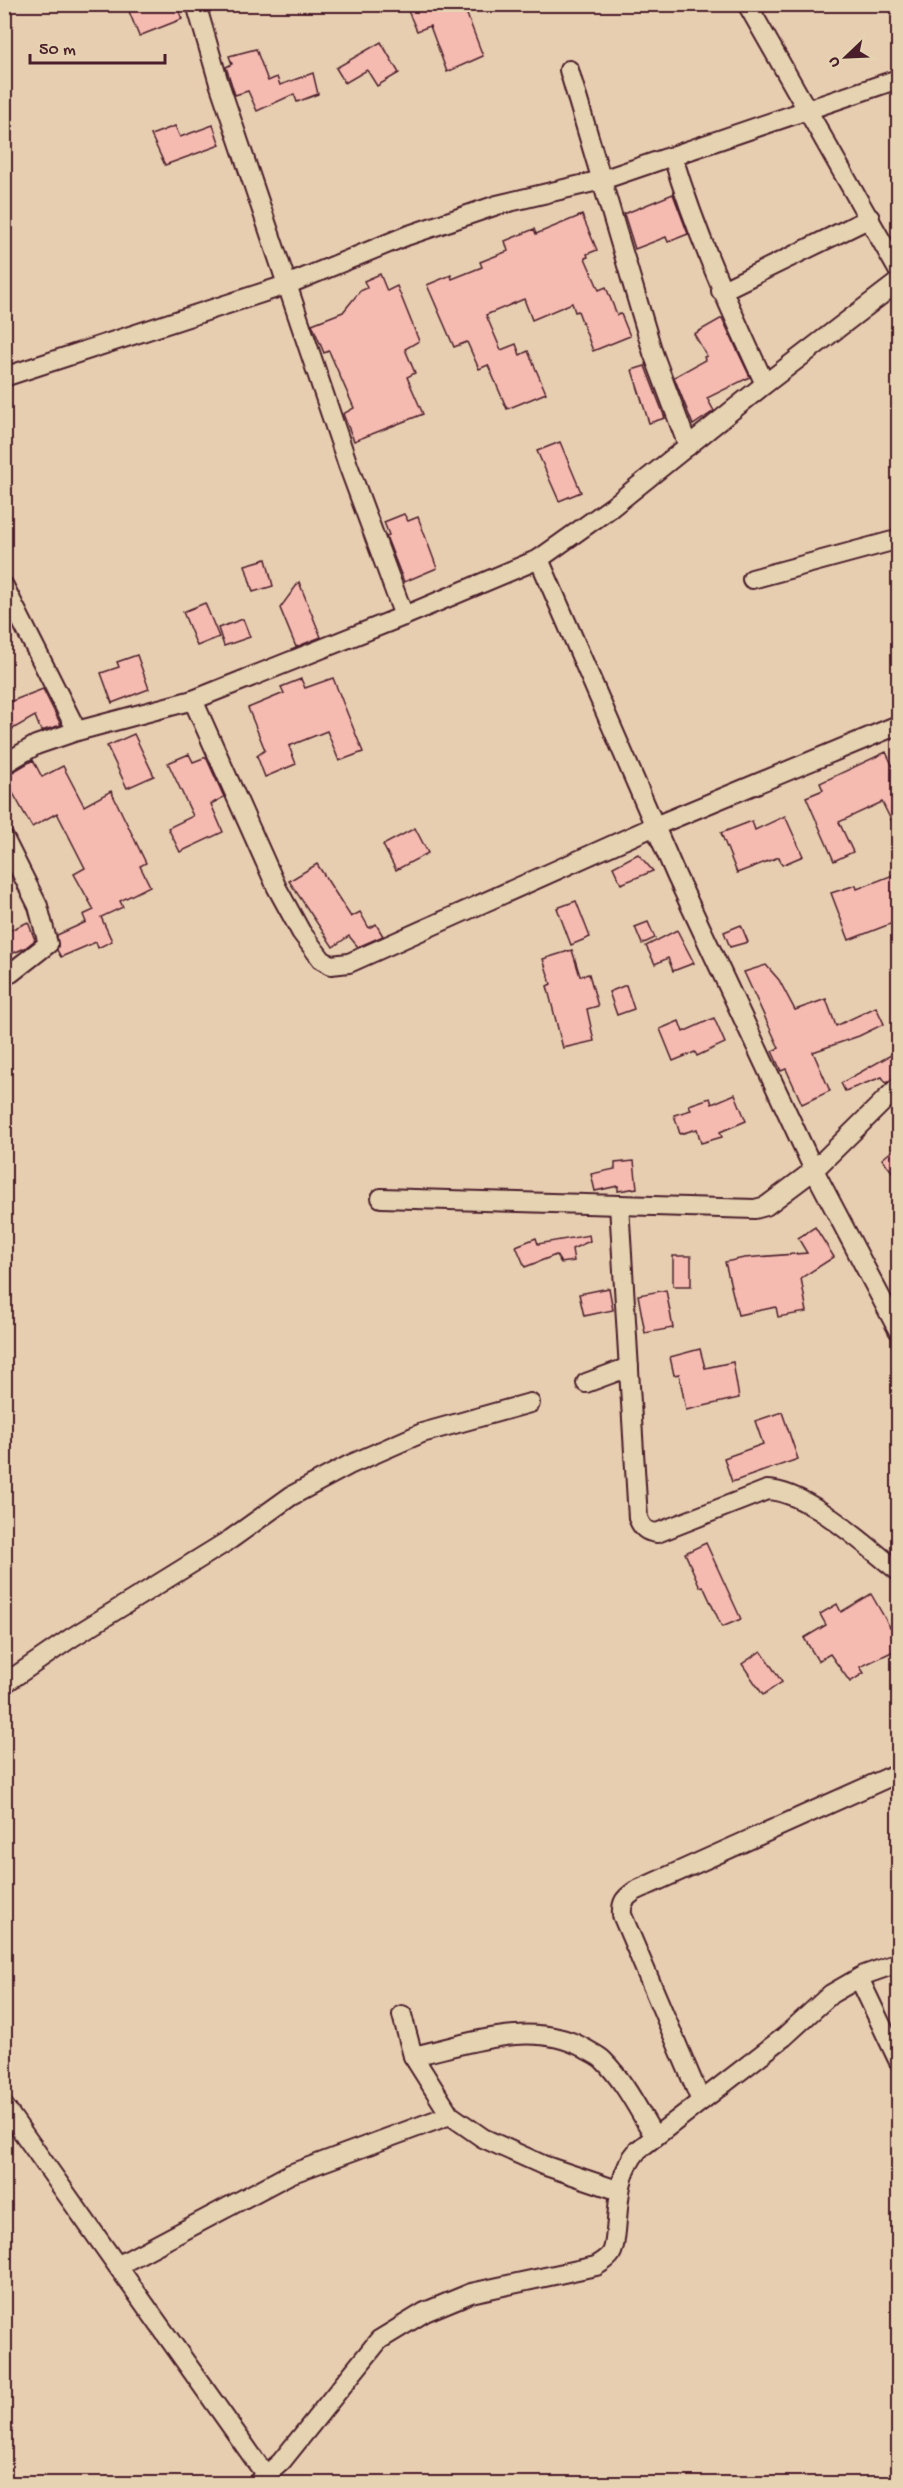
<svg xmlns="http://www.w3.org/2000/svg" width="903" height="2488" font-family="'Gochi Hand',sans-serif">
  <rect width="100%" height="100%" fill="#e8ceb1"/>
  <filter id="ink" filterUnits="userSpaceOnUse"><feTurbulence type="fractalNoise" baseFrequency=".0167" numOctaves="2"/><feDisplacementMap in="SourceGraphic" scale="12" xChannelSelector="R" yChannelSelector="G"/><feConvolveMatrix kernelMatrix="1 2 1 2 8 2 1 2 1" color-interpolation-filters="sRGB"/></filter>
  <g filter="url(#ink)">
    <!-- building -->
    <g fill="#f5bab0" stroke="#4a1f2b" stroke-width="1.5">
      <polygon points="126,4 176,4 182,19 139,36"/>
      <polygon points="424,4 463,4 483,56 447,72 430,26 417,31 408,11"/>
      <polygon points="381,42 399,73 377,86 367,70 345,83 336,68"/>
      <polygon points="256,49 268,81 277,77 280,85 313,73 318,94 297,102 294,94 257,111 248,91 235,95 226,67 232,64 229,56"/>
      <polygon points="213,125 220,145 165,165 151,135 175,126 180,137"/>
      <polygon points="673,194 688,234 668,242 666,237 635,249 624,214"/>
      <polygon points="582,215 597,250 587,254 588,257 585,258 599,290 606,287 617,315 621,314 630,336 593,351 578,311 575,312 572,303 532,320 524,299 486,315 501,350 516,344 520,355 528,351 546,393 507,409 488,365 479,369 467,342 454,347 427,285 451,275 452,279 482,267 480,262 508,251 505,241 534,229 536,234"/>
      <polygon points="380,274 387,291 397,286 419,341 405,349 415,373 407,377 423,414 354,441 343,414 354,408 329,351 324,353 312,324 343,312 360,291 367,288 364,281"/>
      <polygon points="722,318 750,377 707,398 714,411 693,425 674,377 705,360 704,357 707,356 694,334"/>
      <polygon points="645,366 665,418 649,423 632,370"/>
      <polygon points="560,442 581,492 559,501 537,451"/>
      <polygon points="404,514 408,521 418,517 437,568 404,582 386,536 389,535 384,522"/>
      <polygon points="266,559 273,586 253,592 245,565"/>
      <polygon points="299,582 321,637 296,647 280,608"/>
      <polygon points="205,603 219,637 197,646 183,612"/>
      <polygon points="243,619 250,637 224,646 218,628"/>
      <polygon points="137,655 149,689 112,703 101,673 119,667 117,662"/>
      <polygon points="333,678 363,752 339,761 327,731 289,746 296,764 265,777 257,756 265,750 248,708 284,693 281,687 301,679 305,688"/>
      <polygon points="43,689 61,725 41,731 35,716 4,734 4,704"/>
      <polygon points="134,734 154,776 127,788 107,746"/>
      <polygon points="886,752 898,777 898,834 882,802 839,822 853,852 834,861 806,797 823,790 820,783"/>
      <polygon points="189,754 193,762 206,757 224,797 211,804 223,832 180,852 168,828 193,816 168,763"/>
      <polygon points="33,760 42,777 63,766 84,806 111,791 146,863 140,866 150,886 120,901 123,907 101,917 112,941 98,948 96,942 61,957 57,950 57,935 86,922 83,915 94,910 74,874 85,868 57,813 32,827 4,777"/>
      <polygon points="785,816 803,856 782,865 779,857 737,873 721,833 752,821 755,830"/>
      <polygon points="415,828 428,853 396,870 383,845"/>
      <polygon points="638,854 653,871 621,884 613,867"/>
      <polygon points="317,864 351,917 360,912 369,928 376,924 383,936 358,947 349,936 333,947 289,881"/>
      <polygon points="898,873 898,921 849,940 831,893 856,885 857,889"/>
      <polygon points="576,901 590,937 571,945 557,908"/>
      <polygon points="28,922 35,940 25,948 4,957 4,933"/>
      <polygon points="648,922 655,938 642,944 635,927"/>
      <polygon points="741,925 748,942 730,947 724,932"/>
      <polygon points="677,930 694,963 673,971 668,958 655,964 646,946"/>
      <polygon points="572,950 580,976 589,974 598,1006 587,1009 594,1041 563,1048 547,986 551,984 543,959"/>
      <polygon points="766,965 779,980 795,1010 826,999 836,1026 876,1007 884,1024 859,1036 813,1052 830,1091 802,1104 786,1069 781,1071 772,1051 779,1048 744,972"/>
      <polygon points="626,985 634,1009 617,1015 609,992"/>
      <polygon points="714,1018 725,1043 697,1056 695,1052 673,1061 660,1029 679,1021 683,1032"/>
      <polygon points="898,1051 898,1076 886,1083 882,1077 845,1091 841,1083"/>
      <polygon points="735,1094 746,1121 720,1132 722,1137 701,1143 697,1129 680,1134 674,1115 691,1110 689,1105 710,1098 712,1104"/>
      <polygon points="898,1146 898,1179 882,1159"/>
      <polygon points="634,1161 637,1188 618,1191 618,1186 595,1191 591,1174 615,1169 615,1163"/>
      <polygon points="815,1227 834,1257 801,1278 807,1312 778,1317 776,1307 738,1315 725,1262 744,1258 807,1253 798,1238"/>
      <polygon points="589,1235 590,1241 572,1249 574,1261 561,1263 556,1255 525,1267 516,1246 536,1238 538,1244"/>
      <rect x="673" y="1256" width="18" height="30"/>
      <polygon points="609,1288 613,1310 584,1316 579,1294"/>
      <polygon points="666,1290 673,1328 645,1333 638,1295"/>
      <polygon points="700,1349 705,1368 733,1362 739,1398 686,1410 679,1374 674,1375 670,1357"/>
      <polygon points="782,1412 798,1459 732,1482 724,1458 763,1444 755,1421"/>
      <polygon points="706,1543 741,1619 722,1627 703,1586 700,1587 685,1553"/>
      <polygon points="871,1594 890,1627 893,1626 898,1637 898,1649 860,1667 864,1673 850,1682 830,1654 818,1661 804,1638 826,1625 820,1614 837,1604 841,1612"/>
      <polygon points="761,1651 782,1682 763,1695 742,1664"/>
    </g>
    <g fill="none" stroke-linecap="round" stroke-linejoin="round">
      <defs>
        <g id="minor">
          <polyline points="196,4 218,80 348,465 404,616"/>
          <polyline points="747,4 898,270"/>
          <polyline points="569,70 653,353 688,446"/>
          <path d="M673,157C697,236 730,309 765,384"/>
          <polyline points="721,291 870,218"/>
          <polyline points="4,377 289,284 406,236 497,205 602,180 898,79"/>
          <polyline points="539,559 676,875 814,1170 898,1330"/>
          <polyline points="752,579 896,540"/>
          <polyline points="4,586 77,731"/>
          <polyline points="193,700 277,888 301,932 322,960 331,965 349,963 655,826 898,725"/>
          <polyline points="4,764 36,745 77,731 193,700 404,616 539,559 612,507 765,384 898,282"/>
          <polyline points="4,838 38,906 48,944 11,973 4,976"/>
          <polyline points="381,1198 755,1209 766,1206 814,1170 898,1087"/>
          <path d="M619,1205L638,1518C642,1528 646,1532 657,1533L767,1490C808,1491 866,1546 898,1571"/>
          <polyline points="586,1383 629,1367"/>
          <polyline points="4,1684 71,1638 231,1539 291,1496 349,1465 422,1433 530,1403"/>
          <polyline points="859,1978 898,2060"/>
          <polyline points="402,2015 413,2056 450,2115 483,2138 543,2165 620,2191"/>
          <path d="M413,2056C468,2044 532,2019 584,2048C590,2052 598,2055 603,2060C625,2082 639,2111 655,2137"/>
          <path d="M701,2101L622,1915C621,1902 625,1898 635,1891L898,1773"/>
          <polyline points="4,2106 272,2484"/>
          <polyline points="119,2265 290,2174 450,2115"/>
          <path d="M256,2484L281,2462L379,2340L425,2312L471,2293L596,2266C601,2263 608,2259 611,2254C615,2248 615,2238 616,2231C619,2201 618,2173 638,2150L784,2037L831,1994L864,1975L898,1963"/>
        </g>
      </defs>
      <!-- minor casing -->
      <use href="#minor" stroke="#4a1f2b" stroke-width="22"/>
      <!-- minor -->
      <use href="#minor" stroke="#e5d3b1" stroke-width="18"/>
    </g>
  </g>
  <!-- margin -->
  <rect width="903" height="2488" fill="none" stroke="#e5d3b1" stroke-width="24"/>
  <rect x="12" y="12" width="879" height="2464" fill="none" stroke="#4a1f2b" stroke-width="2" filter="url(#ink)"/>
  <!-- north arrow -->
  <g transform="translate(846 57) rotate(247)" stroke="#e5d3b1" stroke-width="4.5" paint-order="stroke">
  <path d="M0-4.5L10 22L0 15L-10 22Z" fill="#4a1f2b"/>
  <text y="-9" font-size="16" font-weight="bold" text-anchor="middle" fill="#4a1f2b">U</text>
  </g>
  <!-- scale -->
  <path d="M30 54v9h135v-9" fill="none" stroke="#4a1f2b" stroke-width="3"/>
  <text x="39" y="54" font-size="18" fill="#4a1f2b" stroke="#e5d3b1" stroke-width="4.5" paint-order="stroke">50 m</text>
</svg>
